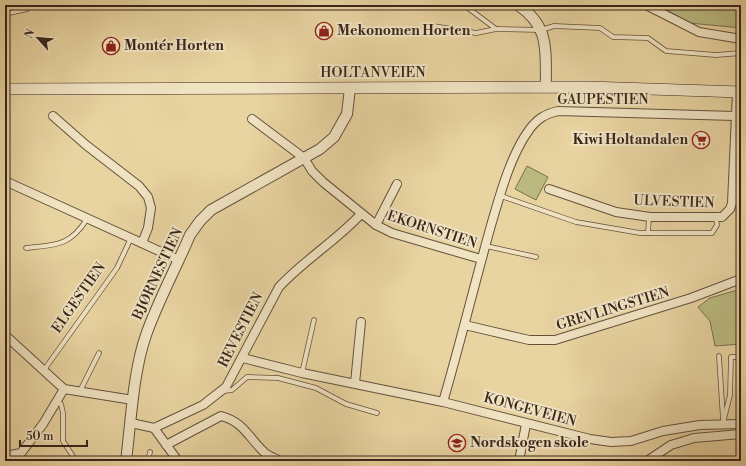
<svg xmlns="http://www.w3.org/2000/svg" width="746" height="466" font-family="'Libre Bodoni',serif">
  <rect width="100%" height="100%" fill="#e8d4a1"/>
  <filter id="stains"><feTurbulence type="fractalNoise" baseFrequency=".005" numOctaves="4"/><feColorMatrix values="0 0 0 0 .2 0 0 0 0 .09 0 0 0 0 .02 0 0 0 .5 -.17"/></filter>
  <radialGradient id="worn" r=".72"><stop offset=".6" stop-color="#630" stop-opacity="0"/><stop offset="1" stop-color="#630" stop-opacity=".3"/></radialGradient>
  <!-- green -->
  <g fill="#bbbb81" stroke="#7a704e">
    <polygon points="658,5 741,5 741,28 689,23"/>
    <polygon points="527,166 548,177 536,200 515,189"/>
    <polygon points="741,289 741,344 715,346 710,321 698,307 710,298"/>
  </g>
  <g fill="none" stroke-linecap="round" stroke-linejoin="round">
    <defs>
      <g id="service">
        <polyline points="464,5 496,29"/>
        <polyline points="5,14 27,9"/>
        <polyline points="427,25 476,33 496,29 541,30 554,26 600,28 613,37 648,38 666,51 716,55 741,53"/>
        <polyline points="501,196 576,222 640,233 712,233 717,225 716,218"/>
        <polyline points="648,233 649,217"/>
        <polyline points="486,246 536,257"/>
        <path d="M26,248C56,245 70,246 87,219"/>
        <polyline points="719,356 723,419"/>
        <polyline points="44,370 117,268 131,238"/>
        <polyline points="302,373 314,320"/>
        <polyline points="80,391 99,353"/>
        <polyline points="224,391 232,390 247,377 278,378 316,388 346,404 377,413"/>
        <polyline points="57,401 61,404 63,413 63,441 76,461"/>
        <polyline points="723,423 730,395 731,357 741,357"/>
        <polyline points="148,461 150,452"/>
      </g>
      <g id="minor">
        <polyline points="646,5 699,32 741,39"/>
        <polyline points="53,116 86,145 139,186 148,197 151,208 148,228 142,243"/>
        <polyline points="252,119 304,158 312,171 323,182 376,225 392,233 481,259"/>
        <polyline points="5,181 179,260"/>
        <polyline points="549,189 616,212 650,217 722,217 730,209 732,203 737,92"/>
        <polyline points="376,225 397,184"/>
        <polyline points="465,325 529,340 555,340 691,298 741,279"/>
        <polyline points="5,335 64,389 133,400"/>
        <polyline points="243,358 302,373 443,402 590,439 611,442 631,441 663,431 700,425 741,424"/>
        <polyline points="355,383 361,322"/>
        <path d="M443,402C460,344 474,286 490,229C499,198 510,156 529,130C537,119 545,114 558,111L735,116"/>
        <path d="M131,423L154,428L203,405L226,387L279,287C304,260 336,241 361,214"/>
        <polyline points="154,428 178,461"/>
        <path d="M166,445L221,416C244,422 248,437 264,452C268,456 275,458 280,461"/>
        <polyline points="5,456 21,453 43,424 64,389"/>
        <polyline points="519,461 526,424"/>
        <polyline points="647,461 671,445 694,438 741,434"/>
      </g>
      <g id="tertiary">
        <path d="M518,5C551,27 545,52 546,87"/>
        <path d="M126,461C131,422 133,372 146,335C158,301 176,268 190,235L200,221L211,210L320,149L334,137L347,114L350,88"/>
      </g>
      <polyline id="secondary" points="5,89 588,87 741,92"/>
    </defs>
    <!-- service casing -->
    <use href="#service" stroke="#64513d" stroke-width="5.5"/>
    <!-- minor casing -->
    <use href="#minor" stroke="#64513d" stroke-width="10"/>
    <!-- tertiary casing -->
    <use href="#tertiary" stroke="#64513d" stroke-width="12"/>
    <!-- secondary casing -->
    <use href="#secondary" stroke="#38251c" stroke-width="12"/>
    <!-- service -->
    <use href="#service" stroke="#f0e3c2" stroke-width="4"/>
    <!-- minor -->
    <use href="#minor" stroke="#f0e3c2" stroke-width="8"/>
    <!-- tertiary -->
    <use href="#tertiary" stroke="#f0e3c2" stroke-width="10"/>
    <!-- secondary -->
    <use href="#secondary" stroke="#f0e3c2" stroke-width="11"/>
  </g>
  <!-- icons -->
  <defs>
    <symbol id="shop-ring" viewBox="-11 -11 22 22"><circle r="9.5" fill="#f0e3c2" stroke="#8f2418" stroke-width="1.5"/><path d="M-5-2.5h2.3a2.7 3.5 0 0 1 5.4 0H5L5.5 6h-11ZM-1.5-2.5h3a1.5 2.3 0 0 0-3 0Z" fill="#8f2418"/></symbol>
    <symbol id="supermarket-ring" viewBox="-11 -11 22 22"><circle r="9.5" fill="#f0e3c2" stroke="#8f2418" stroke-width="1.5"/><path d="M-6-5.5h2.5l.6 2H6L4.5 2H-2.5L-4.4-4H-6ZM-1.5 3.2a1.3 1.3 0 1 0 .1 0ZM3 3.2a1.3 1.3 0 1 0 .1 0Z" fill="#8f2418"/></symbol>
    <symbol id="school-ring" viewBox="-11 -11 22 22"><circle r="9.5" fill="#f0e3c2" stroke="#8f2418" stroke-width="1.5"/><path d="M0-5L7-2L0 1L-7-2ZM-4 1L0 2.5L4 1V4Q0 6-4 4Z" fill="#8f2418"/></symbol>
  </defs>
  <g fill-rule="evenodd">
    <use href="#shop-ring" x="314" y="21" width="20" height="20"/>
    <use href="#shop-ring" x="101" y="36" width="20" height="20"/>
    <use href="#supermarket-ring" x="691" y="130" width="20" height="20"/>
    <use href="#school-ring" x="447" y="433" width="20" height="20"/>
  </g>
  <g text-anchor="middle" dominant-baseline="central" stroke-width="4" stroke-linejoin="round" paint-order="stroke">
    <!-- poi labels -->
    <g font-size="14" font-weight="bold" fill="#38251c" stroke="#f0e3c2" text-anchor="start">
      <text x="337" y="31">Mekonomen Horten</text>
      <text x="124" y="46">Montér Horten</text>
      <text x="688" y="140" text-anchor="end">Kiwi Holtandalen</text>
      <text x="470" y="443">Nordskogen skole</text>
    </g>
    <!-- street labels -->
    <g font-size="14" fill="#38251c" stroke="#f0e3c2">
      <text x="373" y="73">HOLTANVEIEN</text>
      <text x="603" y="100">GAUPESTIEN</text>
      <text transform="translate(674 202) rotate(2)">ULVESTIEN</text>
      <text transform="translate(432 230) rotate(18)">EKORNSTIEN</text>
      <text transform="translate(158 274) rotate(-65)">BJØRNESTIEN</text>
      <text transform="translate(79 298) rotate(-55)">ELGESTIEN</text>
      <text transform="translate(613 309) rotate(-17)">GREVLINGSTIEN</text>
      <text transform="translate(241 330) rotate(-63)">REVESTIEN</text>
      <text transform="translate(530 410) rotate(15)">KONGEVEIEN</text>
    </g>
  </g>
  <!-- margin -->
  <rect width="746" height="466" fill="none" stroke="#e8d4a1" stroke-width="20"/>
  <rect x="6" y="6" width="734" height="454" fill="none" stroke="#38251c" stroke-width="2"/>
  <rect x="10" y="10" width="726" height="446" fill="none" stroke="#38251c"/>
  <!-- north arrow -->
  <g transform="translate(38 38) rotate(297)" stroke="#f0e3c2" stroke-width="3" paint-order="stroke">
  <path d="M0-3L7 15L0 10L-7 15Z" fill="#38251c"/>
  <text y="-6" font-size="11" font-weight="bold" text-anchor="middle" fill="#38251c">N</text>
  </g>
  <!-- scale -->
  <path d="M20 440v6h67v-6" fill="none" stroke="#38251c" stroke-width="2"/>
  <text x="26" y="440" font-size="12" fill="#38251c" stroke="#f0e3c2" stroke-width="3" paint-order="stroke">50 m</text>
  <rect width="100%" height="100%" filter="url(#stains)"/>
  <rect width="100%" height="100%" fill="url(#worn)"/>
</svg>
